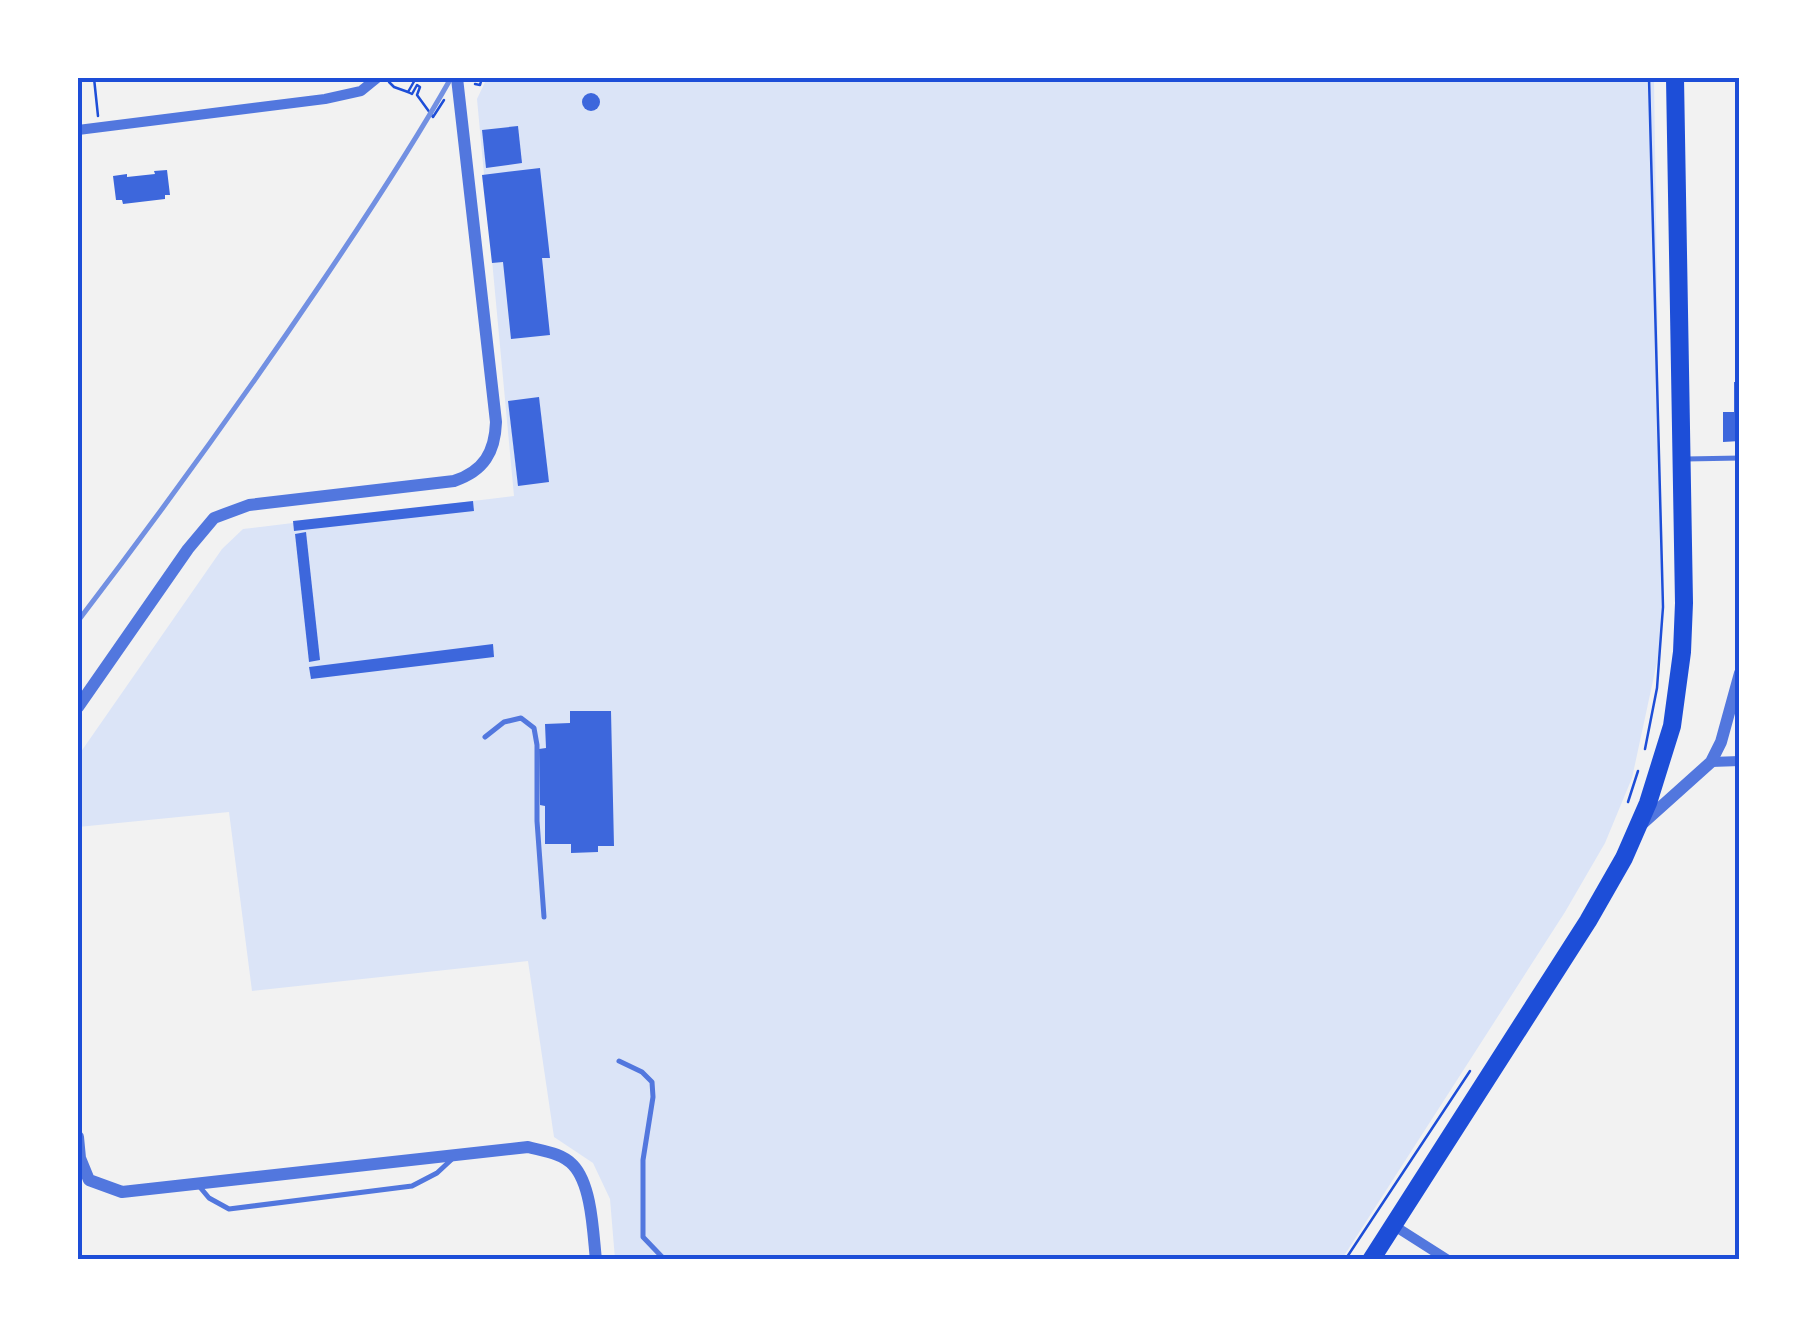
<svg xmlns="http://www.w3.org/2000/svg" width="1817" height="1337" font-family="'Titillium Web',sans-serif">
  <rect width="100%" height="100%" fill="#f2f2f2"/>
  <!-- green -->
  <polygon fill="#dbe4f7" points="487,78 1654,78 1662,639 1632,778 1605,843 1565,912 1342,1259 615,1259 610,1199 593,1163 554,1137 528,961 252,991 229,812 78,827 78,756 222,549 243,529 514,496 477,99"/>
  <!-- building -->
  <g fill="#3d67dc">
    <circle cx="591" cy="102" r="9"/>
    <polygon points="518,126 522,163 486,168 482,130"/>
    <polygon points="540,168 550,258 542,258 550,335 511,339 503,262 492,263 482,175"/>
    <polygon points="167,170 170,195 165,195 165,199 123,204 122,200 116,200 113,176 127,174 127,177 155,174 154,171"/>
    <polygon points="1734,382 1740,382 1740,441 1723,442 1723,412 1734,412"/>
    <polygon points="539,397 549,482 518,486 508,401"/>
    <polygon points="473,501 474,511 294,531 293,521"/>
    <polygon points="306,532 320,660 309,662 295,534"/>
    <polygon points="493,644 494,657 311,679 309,667"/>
    <polygon points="570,711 611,711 614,846 598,846 598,852 571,853 571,844 545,844 545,806 540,805 539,749 546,748 545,724 570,723"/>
  </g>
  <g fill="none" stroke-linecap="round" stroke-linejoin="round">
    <!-- path -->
    <g stroke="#1d4ed8" stroke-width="2.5">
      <polyline points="94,78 98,116"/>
      <polyline points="416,78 408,92 412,94 417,85 420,87 417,95 433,117 444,100"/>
      <polyline points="389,82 394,87 408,92"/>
      <polyline points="475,84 480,85 482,78"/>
      <polyline points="1645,749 1657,688 1663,607 1649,78"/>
      <polyline points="1628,802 1638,771"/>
      <polyline points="1345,1260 1470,1071"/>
    </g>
    <!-- service -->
    <g stroke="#5277de" stroke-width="5">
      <polyline points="1686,459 1740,458"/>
      <polyline points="485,737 504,722 521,718 534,728 537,745 537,821 544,917"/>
      <polyline points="619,1061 642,1072 652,1082 653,1097 643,1160 643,1237 665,1260"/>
      <polyline points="199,1186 209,1198 229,1209 412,1186 437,1173 451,1160"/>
    </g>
    <!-- minor -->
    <g stroke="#5277de" stroke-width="10">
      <polyline points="78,130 325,99 361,91 377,78"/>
      <polyline points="1711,762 1740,761"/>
      <polyline points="1393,1225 1448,1260"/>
    </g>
    <!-- tertiary -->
    <g stroke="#5277de" stroke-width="12">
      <path d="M78,707L188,549L214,518L249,505L454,481C484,471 495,452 496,422L457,78"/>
      <polyline points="1643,823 1711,762 1721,742 1740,673"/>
      <path d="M78,1137L80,1158L89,1180L122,1192L528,1147C543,1151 562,1153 573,1165C592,1185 593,1233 596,1260"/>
    </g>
    <!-- primary -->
    <polyline stroke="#1d4ed8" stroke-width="18" points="1371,1260 1588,921 1624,858 1648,803 1672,726 1682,652 1684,603 1675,78"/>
    <!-- rail -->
    <path stroke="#7290e2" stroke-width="5" d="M78,621C162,511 243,399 320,285C366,217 411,149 451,78"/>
  </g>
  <!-- border -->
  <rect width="1817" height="1337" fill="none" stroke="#ffffff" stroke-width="160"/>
  <rect x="80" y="80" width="1657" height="1177" fill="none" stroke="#1d4ed8" stroke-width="4"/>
</svg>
